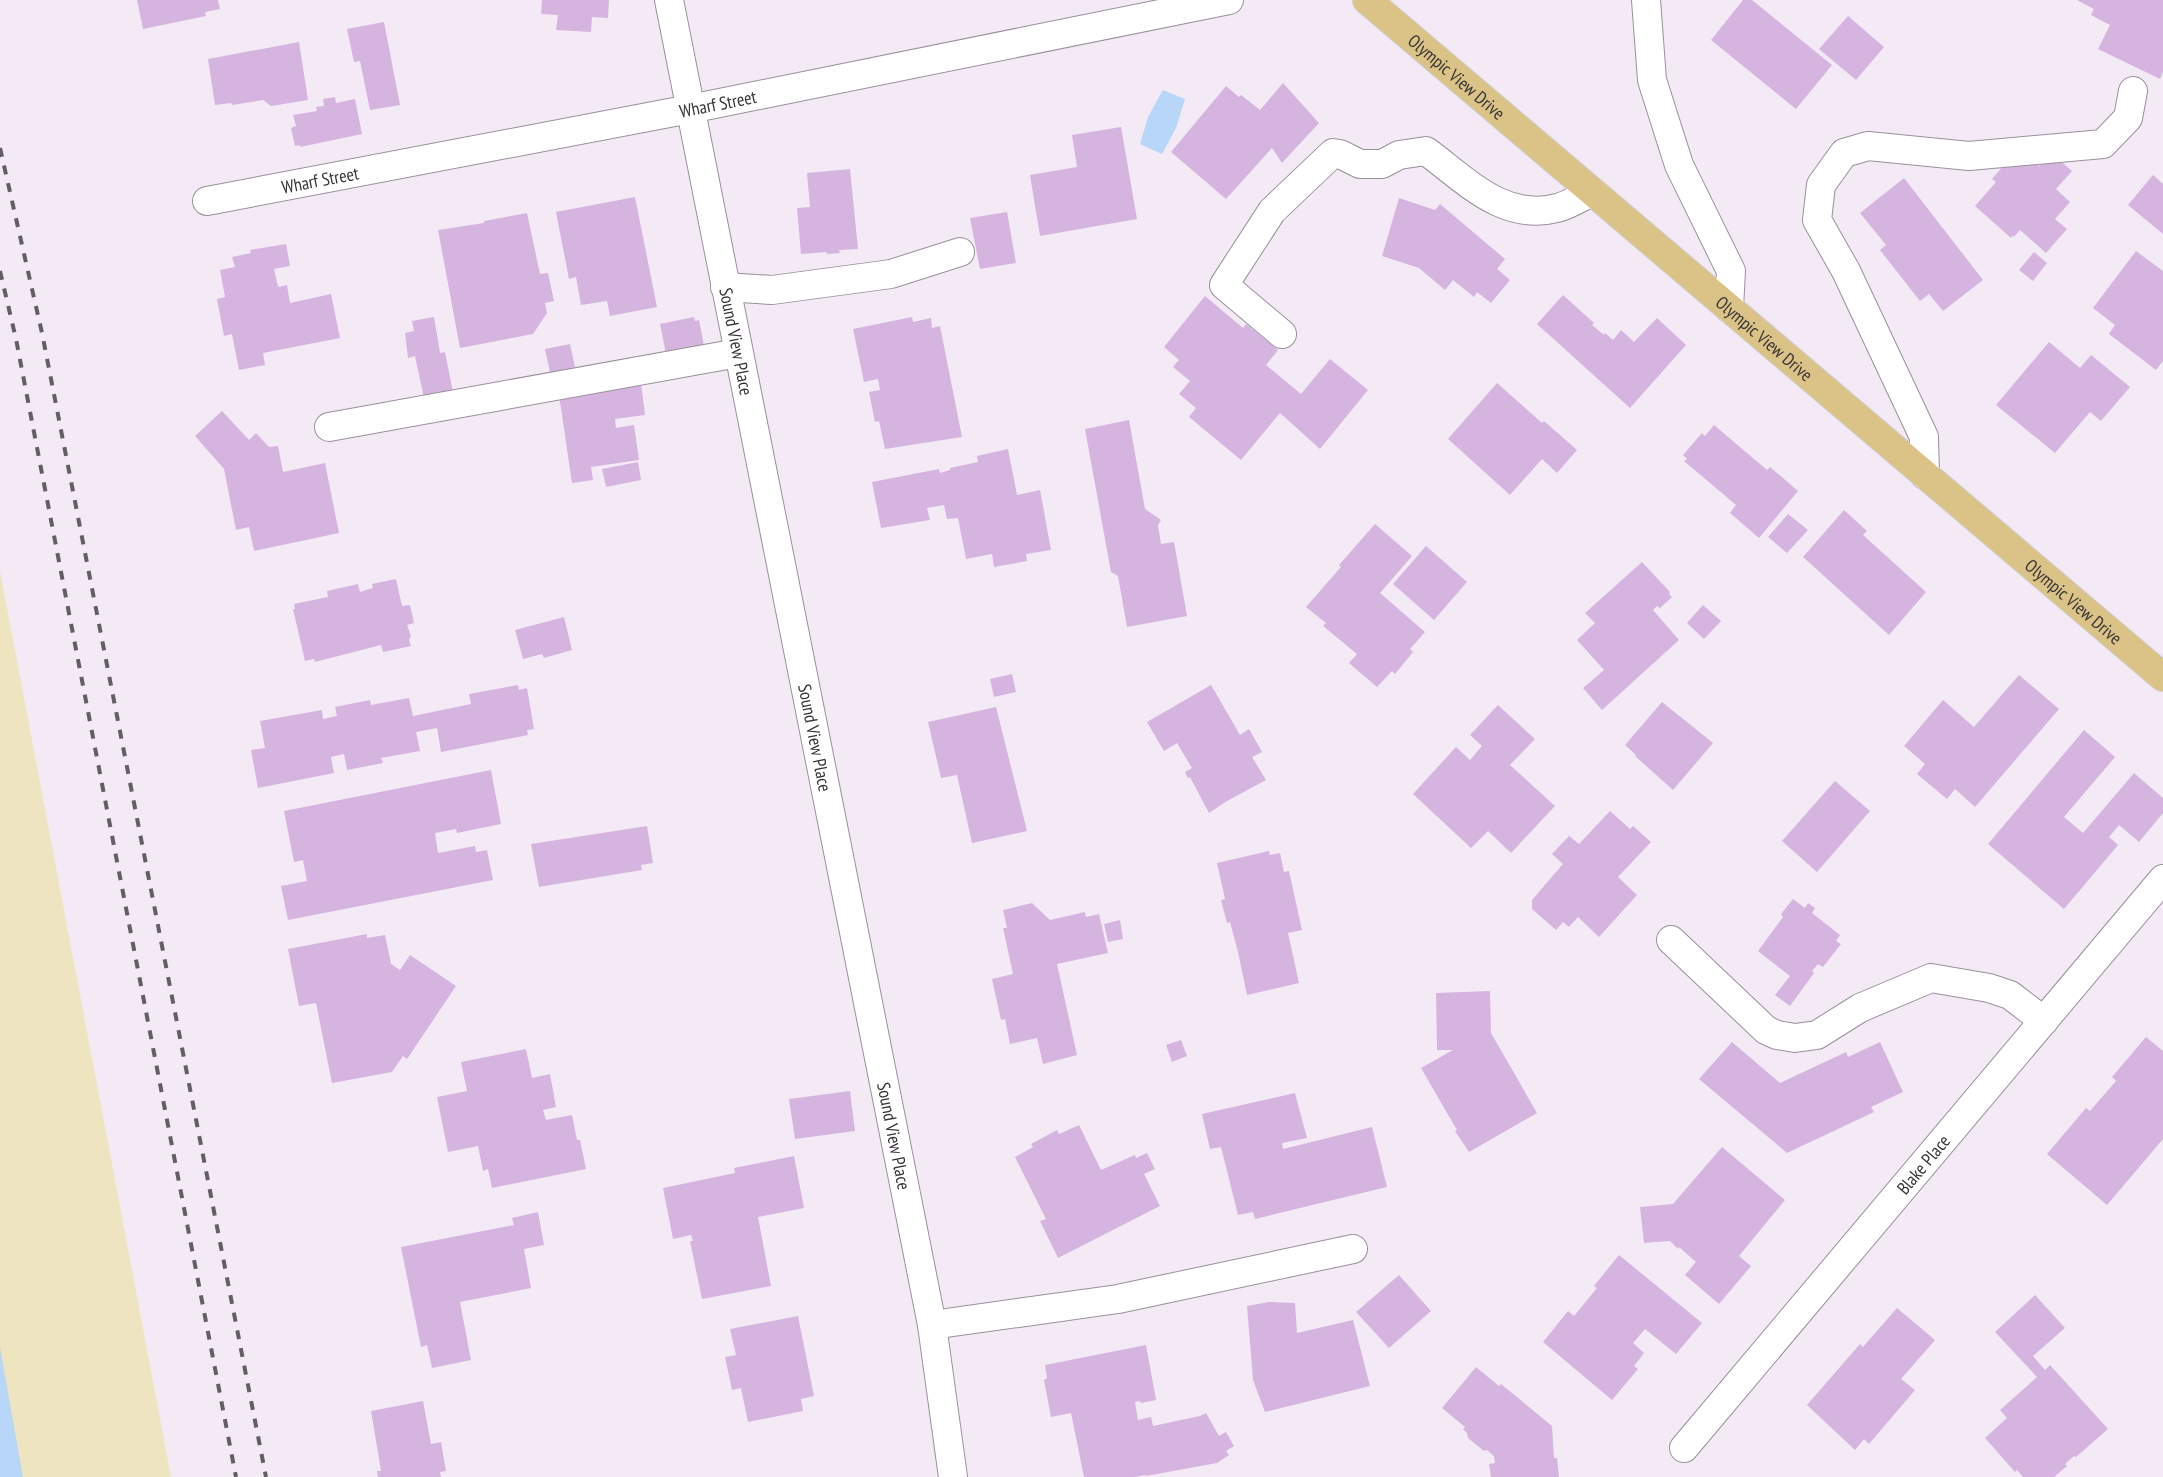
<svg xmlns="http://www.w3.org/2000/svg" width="2163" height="1477" font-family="'PT Sans Narrow',sans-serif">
  <rect width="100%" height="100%" fill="#f3eaf6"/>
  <!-- sand -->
  <polygon fill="#eee4bf" points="0,571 171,1477 0,1477"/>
  <!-- water -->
  <g fill="#b8d7f8">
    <polygon points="1163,90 1185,99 1176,128 1162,154 1140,144 1148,117"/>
    <polygon points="0,1347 23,1477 0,1477"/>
  </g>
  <!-- building -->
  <g fill="#d6b4e0">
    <polygon points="137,0 218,0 220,9 205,12 206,16 143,29"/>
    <polygon points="542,0 609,0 608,18 592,17 591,32 556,30 558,15 541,14"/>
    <polygon points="1743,0 1752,0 1832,65 1796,109 1711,40"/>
    <polygon points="2077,0 2163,0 2163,72 2160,79 2098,49 2110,25 2091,15 2094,9"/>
    <polygon points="1848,16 1884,47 1856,80 1819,49"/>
    <polygon points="384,22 400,105 370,110 360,61 354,62 347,29"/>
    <polygon points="299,42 308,100 271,106 263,100 232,105 231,103 215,105 208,59"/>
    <polygon points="1283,83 1319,123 1282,163 1272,148 1226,199 1171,152 1226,86 1239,97 1241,95 1260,110"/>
    <polygon points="335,97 336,103 355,99 362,134 300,147 300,145 295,146 291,128 296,126 293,115 317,111 316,107 324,106 323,99"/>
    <polygon points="1121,127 1137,219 1040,236 1030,175 1077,167 1072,135"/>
    <polygon points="2048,156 2056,157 2072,171 2056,189 2070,202 2055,219 2067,229 2046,253 2020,230 2014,237 2013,235 2011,238 1975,206 1996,182 1992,179 2010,158 2029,157 2039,166"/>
    <polygon points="850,169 858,249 839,250 840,253 827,254 826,252 801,254 797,208 810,207 807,173"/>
    <polygon points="2153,175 2163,184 2163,234 2128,205"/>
    <polygon points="1904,178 1983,280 1943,311 1929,294 1920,301 1880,250 1886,245 1860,213"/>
    <polygon points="635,197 657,307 610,316 607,301 581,305 576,277 569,279 556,212"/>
    <polygon points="1399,198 1435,210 1440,204 1505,259 1497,269 1510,280 1491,303 1477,292 1474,297 1453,280 1445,290 1419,268 1382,256"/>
    <polygon points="1007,212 1016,263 980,269 970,218"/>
    <polygon points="527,213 540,274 548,273 554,301 545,303 547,313 533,334 460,348 438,230 484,223 484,221"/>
    <polygon points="286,244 290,266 274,269 278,287 287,285 290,303 331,294 340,338 263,353 265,365 239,370 232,334 224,336 217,299 225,297 220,270 235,267 232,257 251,253 250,250"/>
    <polygon points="2136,251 2163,271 2163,361 2156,370 2109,334 2115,325 2093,308"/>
    <polygon points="2034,252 2047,263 2033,281 2019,270"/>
    <polygon points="1563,295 1594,323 1592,325 1604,335 1605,333 1613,340 1621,330 1634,342 1657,318 1686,345 1630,408 1537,324"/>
    <polygon points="1205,296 1243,328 1246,324 1278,350 1266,365 1301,394 1330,359 1368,390 1320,449 1280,413 1241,460 1189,417 1196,408 1179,394 1190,381 1173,367 1179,360 1164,347"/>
    <polygon points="434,317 440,353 445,352 453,392 424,398 415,356 408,358 405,333 414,331 412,321"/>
    <polygon points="694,317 695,321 699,320 704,346 666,354 660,324"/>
    <polygon points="912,317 913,322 931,318 932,328 940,326 962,437 885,449 879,421 875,422 869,392 880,390 878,379 864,382 853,329"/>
    <polygon points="2049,342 2080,368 2091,355 2130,387 2101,421 2090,412 2055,453 1996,405"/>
    <polygon points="570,344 575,367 550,372 545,349"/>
    <polygon points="641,383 645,415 615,419 616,428 634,425 639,460 591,467 593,480 572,483 559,395"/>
    <polygon points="1497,383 1542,423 1544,421 1577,450 1557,473 1542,459 1510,495 1448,439"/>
    <polygon points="222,411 249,440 256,433 269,447 278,446 283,472 325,463 339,533 254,551 249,527 236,530 224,469 195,436"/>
    <polygon points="1129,420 1145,509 1161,520 1158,525 1161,544 1174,542 1187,616 1127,627 1118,576 1111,572 1085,429"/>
    <polygon points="1714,425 1767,470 1770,467 1798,491 1759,538 1730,513 1736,505 1684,461 1687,459 1683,455 1702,433 1705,436"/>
    <polygon points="1008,449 1017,495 1040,490 1051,550 1026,554 1027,561 994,567 992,554 966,559 958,518 947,519 944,505 927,508 930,520 881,528 872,482 939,469 940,473 950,470 950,468 978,462 977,456"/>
    <polygon points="638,462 641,480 606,487 602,469"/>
    <polygon points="1844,510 1867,531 1863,535 1926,592 1889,635 1803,557"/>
    <polygon points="1788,514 1808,530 1787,553 1768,537"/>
    <polygon points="1375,524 1412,556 1380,593 1425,632 1410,649 1413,652 1395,674 1392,671 1377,687 1349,663 1357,654 1323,626 1326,623 1306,607 1341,567 1339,565"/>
    <polygon points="1426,546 1467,582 1434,620 1393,584"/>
    <polygon points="1642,562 1670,592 1669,594 1672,597 1660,608 1657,606 1653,610 1679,640 1602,710 1583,688 1604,670 1577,640 1595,623 1585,613"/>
    <polygon points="396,579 402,606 410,605 414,623 407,625 411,636 409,640 411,646 383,652 381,645 315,662 314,659 305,661 293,609 295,609 294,604 328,597 327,591 358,584 360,592 373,588 372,584"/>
    <polygon points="1703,605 1721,621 1704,639 1687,623"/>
    <polygon points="564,617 572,650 544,658 542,654 523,659 515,630"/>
    <polygon points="1012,674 1016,692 994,697 990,679"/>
    <polygon points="2019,675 2059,709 1975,807 1955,789 1947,799 1917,774 1925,764 1904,746 1943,700 1974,727"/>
    <polygon points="518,685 519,690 527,688 534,729 527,730 528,735 441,752 437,728 416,732 420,751 381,758 383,763 347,770 344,754 331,757 334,773 258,788 251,750 265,748 260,721 322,710 323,719 337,716 335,707 370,700 371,705 409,698 413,716 471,704 469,694"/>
    <polygon points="1211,685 1240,735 1249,729 1262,752 1252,757 1266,780 1227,801 1209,813 1190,777 1188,778 1185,772 1192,768 1177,743 1164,751 1147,722"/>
    <polygon points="1662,702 1713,743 1673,790 1635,756 1636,755 1625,745"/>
    <polygon points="1498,705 1535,739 1510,765 1555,806 1511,853 1488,831 1471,848 1413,794 1456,747 1470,760 1482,746 1470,735"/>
    <polygon points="996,707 1027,831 972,843 957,775 941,778 928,722"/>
    <polygon points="2084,730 2115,757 2064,817 2083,833 2134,773 2163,798 2163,813 2139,842 2119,825 2109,837 2118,845 2064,909 1988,844"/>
    <polygon points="491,770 501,824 457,833 456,829 435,833 438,853 475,846 476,852 487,850 493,880 288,920 281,886 307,881 303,860 294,862 284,811"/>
    <polygon points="1835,781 1870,811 1817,872 1782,841"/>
    <polygon points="1610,811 1630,829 1633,826 1651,842 1618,877 1637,895 1599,937 1578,917 1569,927 1563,922 1556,930 1532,909 1532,900 1563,864 1552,854 1569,836 1579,844"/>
    <polygon points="647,826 653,863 641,865 642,870 539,887 531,844"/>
    <polygon points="1269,851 1270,855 1280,853 1284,872 1289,871 1302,930 1288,933 1299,983 1247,995 1238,952 1230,922 1227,923 1221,900 1225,899 1217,863"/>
    <polygon points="1793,899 1805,908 1808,903 1815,908 1812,913 1840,935 1836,941 1841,944 1823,967 1818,964 1812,971 1814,973 1790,1006 1775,995 1790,976 1758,951 1783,917 1781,914"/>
    <polygon points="1032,903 1050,920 1085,912 1086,917 1099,914 1108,953 1057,964 1077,1055 1043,1064 1037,1038 1010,1044 1005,1019 1001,1020 992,979 1013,974 1003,928 1007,928 1003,910"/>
    <polygon points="1120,920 1123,939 1108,942 1104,924"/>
    <polygon points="367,934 367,938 385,935 391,964 400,970 410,955 456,986 407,1059 403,1056 392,1072 332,1083 316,1003 299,1006 288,949"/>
    <polygon points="1490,991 1491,1033 1537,1113 1469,1152 1455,1131 1457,1130 1421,1068 1453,1050 1437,1050 1436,993"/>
    <polygon points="2146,1037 2163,1051 2163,1139 2107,1205 2047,1154 2086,1108 2090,1111 2116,1081 2112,1077"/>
    <polygon points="1181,1040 1187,1056 1172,1062 1166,1045"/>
    <polygon points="1732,1042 1780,1083 1846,1052 1848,1057 1880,1042 1903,1092 1871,1107 1874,1112 1787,1153 1699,1079"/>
    <polygon points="526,1049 532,1078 550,1074 556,1107 543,1110 546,1120 572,1115 577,1140 580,1140 586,1169 492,1188 488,1169 483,1171 478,1146 448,1152 437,1097 467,1091 461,1062"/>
    <polygon points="850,1091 855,1131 795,1139 789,1099"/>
    <polygon points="1295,1093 1307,1138 1282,1143 1283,1149 1372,1127 1387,1187 1255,1219 1253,1212 1238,1215 1221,1147 1210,1149 1202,1114"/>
    <polygon points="1079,1125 1101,1170 1135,1155 1136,1158 1147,1153 1155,1169 1144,1174 1160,1206 1058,1258 1040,1221 1046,1219 1015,1157 1033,1147 1031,1144 1057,1130 1059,1134"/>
    <polygon points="1722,1147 1785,1200 1739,1256 1751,1266 1719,1304 1685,1275 1696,1262 1679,1247 1678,1249 1670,1241 1644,1243 1640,1207 1673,1204"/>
    <polygon points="794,1156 804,1208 758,1217 771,1286 702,1299 690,1241 693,1241 691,1235 673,1239 663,1188 735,1173 734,1168"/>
    <polygon points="538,1212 544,1245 524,1249 531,1288 460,1302 471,1360 432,1368 427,1345 421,1347 401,1247 514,1225 512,1218"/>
    <polygon points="1619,1255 1702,1323 1676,1354 1645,1329 1633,1343 1644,1353 1634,1366 1638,1369 1612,1400 1543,1342 1568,1311 1574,1316 1597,1288 1594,1286"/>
    <polygon points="1399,1275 1431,1311 1389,1348 1356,1312"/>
    <polygon points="2035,1295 2065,1328 2033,1356 2045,1370 2050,1365 2108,1429 2076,1457 2074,1456 2065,1464 2067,1466 2054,1477 2023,1477 2017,1470 2015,1472 1985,1438 2007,1418 2000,1410 2037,1377 1995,1332"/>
    <polygon points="1269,1302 1295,1303 1297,1333 1353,1320 1370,1386 1265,1412 1253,1380 1247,1306"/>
    <polygon points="1897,1308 1935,1340 1901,1379 1915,1390 1869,1444 1864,1439 1855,1450 1807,1405 1860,1344 1863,1347"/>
    <polygon points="798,1316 814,1396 801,1399 803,1411 748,1422 741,1388 732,1390 725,1357 736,1355 730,1329"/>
    <polygon points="1146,1345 1156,1400 1141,1403 1140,1401 1135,1402 1138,1420 1151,1417 1153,1426 1200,1416 1206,1413 1219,1436 1226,1432 1234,1446 1226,1451 1229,1455 1217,1463 1146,1476 1146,1475 1134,1477 1084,1477 1071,1413 1051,1417 1044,1380 1047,1378 1045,1365"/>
    <polygon points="1476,1367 1499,1386 1501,1384 1552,1426 1554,1458 1557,1458 1559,1477 1491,1477 1489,1464 1495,1463 1494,1456 1487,1450 1484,1451 1468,1438 1467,1433 1463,1429 1465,1427 1442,1408"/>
    <polygon points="423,1401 431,1444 441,1442 446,1471 440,1472 441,1477 378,1477 377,1471 381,1471 371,1411"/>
  </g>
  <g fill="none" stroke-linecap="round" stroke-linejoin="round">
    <defs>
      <g id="minor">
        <path id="s1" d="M669,0L932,1325L953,1477"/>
        <polyline points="1646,0 1652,80 1679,165 1731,271 1729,308"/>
        <path id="s2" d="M207,201L690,109L1229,0"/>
        <polyline points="725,287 772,290 891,274 960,252"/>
        <path d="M1282,334L1224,285L1272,211L1333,153L1340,154L1360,164H1382L1399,155L1426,151C1466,180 1503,222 1557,208C1569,205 1581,197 1592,192"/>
        <polyline points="329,427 738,353"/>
        <polyline points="1925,475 1924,437 1846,271 1817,220 1821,185 1844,153 1868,146 1969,156 2103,144 2128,118 2133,91"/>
        <polyline points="1671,940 1766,1030 1777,1035 1795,1038 1817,1035 1860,1008 1931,978 1989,988 2010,995 2044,1021"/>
        <polyline points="932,1325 1118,1299 1353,1249"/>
        <path id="s3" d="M1684,1448L2163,879"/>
      </g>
      <g id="major">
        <path id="s4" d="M1367,0L2163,677"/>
      </g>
    </defs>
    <!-- minor casing -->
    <use href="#minor" stroke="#99909b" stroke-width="30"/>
    <!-- major casing -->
    <use href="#major" stroke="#cfcecf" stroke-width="30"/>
    <!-- minor -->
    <use href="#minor" stroke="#fff" stroke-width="28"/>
    <!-- major -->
    <use href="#major" stroke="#dbc387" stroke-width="28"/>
    <!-- rail -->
    <g stroke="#635e64" stroke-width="4" stroke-dasharray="9 9" stroke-linecap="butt">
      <polyline points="0,148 42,333 266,1477"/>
      <polyline points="0,271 16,339 236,1477"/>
    </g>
  </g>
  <g text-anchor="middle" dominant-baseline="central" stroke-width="5" stroke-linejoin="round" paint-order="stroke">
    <!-- street labels -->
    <g font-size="18" fill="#373438" stroke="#fff">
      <text stroke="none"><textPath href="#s4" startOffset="118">Olympic View Drive</textPath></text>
      <text stroke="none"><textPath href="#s2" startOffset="520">Wharf Street</textPath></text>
      <text stroke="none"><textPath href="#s2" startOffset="115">Wharf Street</textPath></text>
      <text stroke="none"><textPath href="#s4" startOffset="522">Olympic View Drive</textPath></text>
      <text stroke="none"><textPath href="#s1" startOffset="348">Sound View Place</textPath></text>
      <text stroke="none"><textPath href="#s4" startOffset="928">Olympic View Drive</textPath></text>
      <text stroke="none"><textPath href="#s1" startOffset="752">Sound View Place</textPath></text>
      <text stroke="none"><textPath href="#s1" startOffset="1158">Sound View Place</textPath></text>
      <text stroke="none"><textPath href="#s3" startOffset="371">Blake Place</textPath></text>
    </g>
  </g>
</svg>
